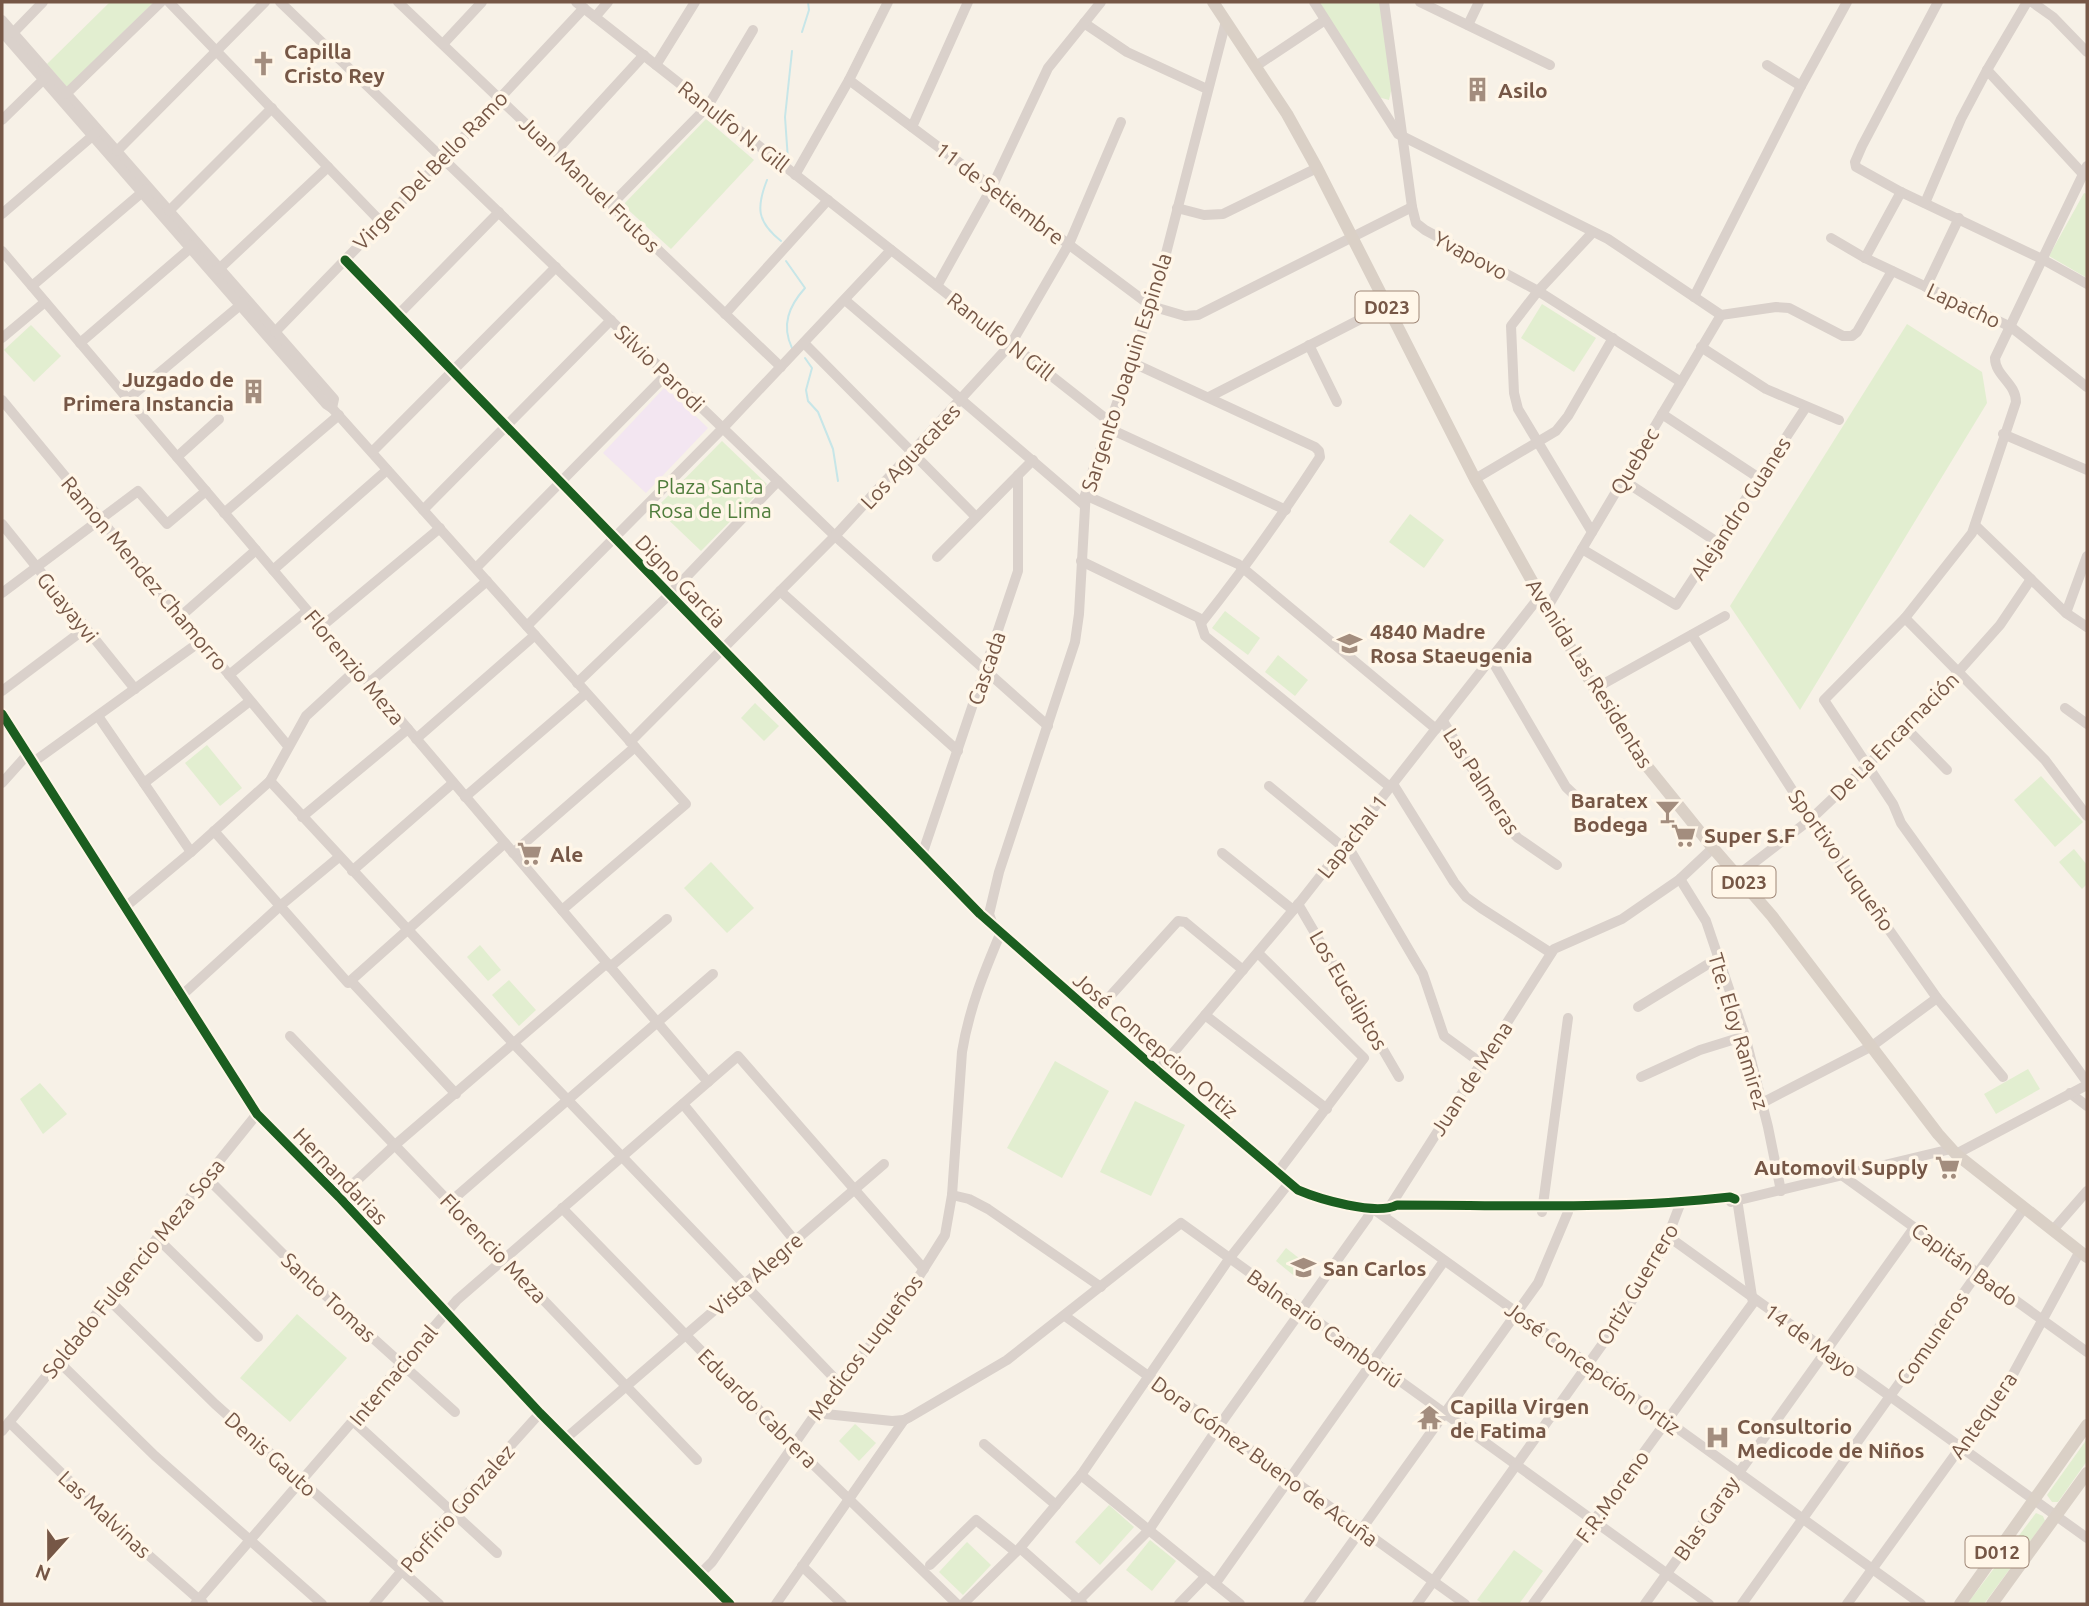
<svg xmlns="http://www.w3.org/2000/svg" width="2089" height="1606" font-family="Ubuntu,sans-serif">
  <rect width="100%" height="100%" fill="#f7f1e7"/>
  <!-- education -->
  <polygon fill="#f3e6f1" points="665,387 708,428 646,493 603,453"/>
  <!-- green -->
  <g fill="#e2eed0">
    <polygon points="110,2 154,2 67,87 47,64"/>
    <polygon points="1320,2 1381,2 1394,78 1389,100 1378,97 1356,67"/>
    <polygon points="706,119 754,160 671,249 623,205"/>
    <polygon points="2084,193 2087,194 2087,278 2049,256"/>
    <polygon points="1542,304 1596,338 1574,372 1521,338"/>
    <polygon points="1907,324 1982,372 1987,403 1800,710 1730,606"/>
    <polygon points="31,325 61,356 34,382 4,350"/>
    <polygon points="722,441 767,484 701,551 656,508"/>
    <polygon points="1410,514 1444,540 1424,568 1389,542"/>
    <polygon points="1225,611 1260,638 1248,655 1212,628"/>
    <polygon points="1278,655 1308,680 1295,696 1265,672"/>
    <polygon points="755,703 779,726 764,741 741,718"/>
    <polygon points="207,745 242,788 220,806 185,763"/>
    <polygon points="2041,776 2083,822 2055,847 2014,800"/>
    <polygon points="2074,849 2087,865 2087,884 2082,889 2059,862"/>
    <polygon points="711,862 754,908 727,933 684,888"/>
    <polygon points="480,945 501,970 488,981 467,957"/>
    <polygon points="509,980 536,1010 519,1026 492,995"/>
    <polygon points="1055,1061 1109,1091 1062,1178 1007,1148"/>
    <polygon points="2028,1069 2040,1089 1996,1114 1984,1094"/>
    <polygon points="40,1083 67,1114 43,1134 20,1099"/>
    <polygon points="1135,1101 1185,1125 1151,1196 1100,1172"/>
    <polygon points="1286,1248 1309,1266 1298,1279 1276,1261"/>
    <polygon points="297,1314 347,1358 290,1422 240,1378"/>
    <polygon points="855,1424 876,1443 859,1461 839,1441"/>
    <polygon points="2087,1439 2087,1461 2058,1502 2052,1502 2047,1495"/>
    <polygon points="1109,1505 1134,1527 1100,1565 1075,1542"/>
    <polygon points="2036,1513 2043,1516 2045,1521 1984,1604 1967,1604"/>
    <polygon points="1150,1540 1176,1561 1152,1591 1126,1570"/>
    <polygon points="967,1542 991,1565 963,1595 939,1572"/>
    <polygon points="1514,1550 1543,1571 1519,1604 1484,1604 1477,1600"/>
  </g>
  <g fill="none" stroke-linecap="round" stroke-linejoin="round">
    <!-- stream -->
    <g stroke="#c7e6e8" stroke-width="2">
      <polyline points="802,32 809,10 808,2"/>
      <polyline points="788,160 785,117 792,51"/>
      <path d="M767,180C756,208 757,222 781,241"/>
      <path d="M786,261L805,288C789,306 781,325 792,348"/>
      <polyline points="805,358 812,368 806,390 808,401 818,412 833,449 838,481"/>
    </g>
    <!-- minor -->
    <g stroke="#dad1cb" stroke-width="10">
      <polyline points="169,2 381,222"/>
      <polyline points="280,2 835,536 1048,726"/>
      <polyline points="398,2 781,367"/>
      <polyline points="576,2 1110,422"/>
      <polyline points="1314,2 1398,134 1608,239 1721,315 1776,307 1789,308 1843,336 1852,336 1857,332 1892,271"/>
      <polyline points="1384,2 1412,207 1416,223 1425,230 1538,291 1681,382"/>
      <polyline points="1420,2 1550,65"/>
      <polyline points="1938,2 1862,146 1855,162 1856,167 1901,192 2042,259 2087,284"/>
      <polyline points="2032,2 2053,17 2087,52"/>
      <polyline points="595,17 608,2"/>
      <polyline points="2,20 334,399 332,408"/>
      <polyline points="1084,23 1127,52 1207,89"/>
      <polyline points="1468,25 1479,2"/>
      <polyline points="2,32 326,404 332,408 686,804 562,910"/>
      <polyline points="13,33 43,2"/>
      <polyline points="443,44 482,2"/>
      <polyline points="656,65 695,2"/>
      <polyline points="1767,65 1801,86"/>
      <polyline points="1256,66 1325,20"/>
      <polyline points="1987,70 2083,174"/>
      <polyline points="849,80 1151,306 1185,316 1198,315 1412,207"/>
      <polyline points="66,94 161,2"/>
      <polyline points="2,120 46,77"/>
      <polyline points="912,127 968,2"/>
      <polyline points="117,151 265,2"/>
      <polyline points="555,152 644,55"/>
      <path d="M2087,166L1995,358C1995,376 2016,383 2016,402L1972,533L1905,618L1824,700L1893,804L1901,823L2087,1082"/>
      <polyline points="795,175 849,80 888,2"/>
      <polyline points="1925,203 1961,119 1987,70 2027,2"/>
      <polyline points="611,205 708,106 753,30"/>
      <polyline points="1177,208 1204,215 1223,214 1317,168"/>
      <polyline points="169,211 272,108"/>
      <polyline points="2,214 97,132"/>
      <polyline points="1831,238 1865,258 2011,327 2087,387"/>
      <polyline points="2,251 708,1082"/>
      <polyline points="1865,258 1901,192"/>
      <path d="M345,260L980,914L1158,1071L1298,1190C1319,1199 1376,1216 1397,1205C1508,1205 1619,1210 1730,1197L1735,1199"/>
      <polyline points="219,269 328,167"/>
      <polyline points="32,286 146,189"/>
      <polyline points="937,286 992,187 1048,68 1101,2"/>
      <polyline points="1926,287 1959,218"/>
      <polyline points="1694,297 1801,86 1847,2"/>
      <polyline points="845,300 1084,505"/>
      <polyline points="725,314 828,200"/>
      <polyline points="398,315 499,212"/>
      <polyline points="275,332 443,159 584,8"/>
      <polyline points="2,338 45,302"/>
      <polyline points="80,343 194,245"/>
      <polyline points="804,343 976,517"/>
      <polyline points="1309,345 1337,402"/>
      <polyline points="1701,347 1766,389 1839,420"/>
      <path d="M1131,362L1315,447L1319,451L1320,457C1283,514 1244,569 1202,622"/>
      <polyline points="1209,397 1386,306"/>
      <polyline points="128,399 244,302"/>
      <polyline points="2,400 288,746"/>
      <polyline points="1662,414 1759,478"/>
      <polyline points="1108,428 1286,510"/>
      <polyline points="2003,434 2087,470"/>
      <polyline points="372,452 556,267"/>
      <polyline points="177,457 219,419"/>
      <polyline points="1475,479 1556,431 1568,416 1613,338"/>
      <polyline points="1623,480 1717,542"/>
      <polyline points="1085,495 1238,564 1436,729"/>
      <polyline points="423,510 611,320"/>
      <polyline points="224,513 339,415"/>
      <polyline points="2,524 135,689"/>
      <polyline points="1975,525 2066,613 2087,627"/>
      <polyline points="1592,532 1518,409 1514,393 1511,326 1538,291 1593,232"/>
      <polyline points="1582,549 1676,605 1806,407"/>
      <polyline points="937,557 1033,460"/>
      <polyline points="1081,561 1199,618 1205,636 1390,787"/>
      <polyline points="476,568 667,374"/>
      <polyline points="273,570 387,470"/>
      <polyline points="780,591 958,751"/>
      <polyline points="2,593 138,491 167,524 206,491"/>
      <polyline points="1547,608 1721,315"/>
      <polyline points="2066,613 2087,556"/>
      <polyline points="181,616 256,550"/>
      <polyline points="1905,618 2045,760 2087,816"/>
      <polyline points="527,626 723,428 891,250"/>
      <polyline points="321,627 440,528"/>
      <polyline points="1692,635 1811,819 1937,998 2003,1077"/>
      <polyline points="1491,659 1566,787 1585,805"/>
      <polyline points="229,675 307,611"/>
      <polyline points="369,683 487,581"/>
      <polyline points="577,683 670,594 778,481"/>
      <polyline points="1596,688 1725,616"/>
      <polyline points="2,691 86,628"/>
      <polyline points="2065,708 2087,724"/>
      <polyline points="2,714 257,1114 339,1197 540,1413 730,1604"/>
      <polyline points="98,716 191,852"/>
      <polyline points="1443,721 1509,829 1518,838 1557,865"/>
      <polyline points="1905,727 1947,770"/>
      <polyline points="416,739 535,635"/>
      <polyline points="630,742 835,536 1011,344 1069,244 1121,122"/>
      <polyline points="32,763 201,641"/>
      <polyline points="270,781 514,1044 839,1383"/>
      <polyline points="2,783 27,755"/>
      <polyline points="144,783 250,701"/>
      <polyline points="1393,784 1454,882 1466,897 1481,908 1551,953"/>
      <polyline points="1269,786 1343,847"/>
      <polyline points="465,797 586,693"/>
      <polyline points="302,817 408,729"/>
      <polyline points="214,831 348,983 505,843"/>
      <polyline points="1346,843 1423,974 1444,1036 1481,1063"/>
      <polyline points="513,853 635,747"/>
      <polyline points="1222,853 1293,910"/>
      <polyline points="922,855 1018,571 1018,475"/>
      <polyline points="352,871 453,783"/>
      <polyline points="1738,875 1811,819 1868,765 1959,671 2000,625 2031,579"/>
      <polyline points="1680,879 1706,921 1745,1036 1768,1127 1781,1191"/>
      <polyline points="1298,904 1399,1077"/>
      <polyline points="124,908 191,852 270,781 306,716 357,669"/>
      <polyline points="993,925 989,914 999,872 1075,642 1079,614 1086,490 1155,296 1226,21"/>
      <polyline points="1258,953 1364,1058 1277,1173"/>
      <polyline points="610,967 667,919"/>
      <polyline points="351,981 456,1094"/>
      <polyline points="180,997 280,906 339,857"/>
      <polyline points="1638,1007 1718,958"/>
      <polyline points="1093,1015 1178,921 1185,922 1243,970"/>
      <polyline points="1205,1015 1327,1109"/>
      <polyline points="290,1036 697,1460"/>
      <polyline points="1158,1071 1300,902 1540,596"/>
      <polyline points="1641,1077 1700,1050 1745,1036"/>
      <polyline points="2070,1093 2087,1106"/>
      <polyline points="1762,1103 1872,1046 1937,998"/>
      <polyline points="683,1104 795,1241"/>
      <polyline points="1956,1154 2087,1085"/>
      <polyline points="1843,1176 2087,1352"/>
      <polyline points="206,1177 314,1285 455,1412"/>
      <polyline points="952,1195 969,1199 988,1209 1101,1287"/>
      <polyline points="339,1197 395,1145 607,963"/>
      <polyline points="450,1202 713,974"/>
      <polyline points="1731,1202 1951,1149"/>
      <polyline points="562,1208 792,1444 957,1604"/>
      <polyline points="1372,1208 1921,1604"/>
      <polyline points="1387,1211 1554,949 1622,919 1680,879 1713,848"/>
      <polyline points="1542,1212 1568,1018"/>
      <polyline points="2053,1230 2087,1191"/>
      <polyline points="1669,1237 2087,1538"/>
      <polyline points="157,1238 258,1337"/>
      <polyline points="108,1299 215,1404 439,1604"/>
      <polyline points="1065,1316 1465,1604"/>
      <polyline points="58,1361 155,1456 322,1604"/>
      <polyline points="816,1413 892,1421 904,1420 910,1417 1007,1360 1181,1223 1709,1604"/>
      <polyline points="353,1421 497,1553"/>
      <polyline points="9,1422 121,1531 203,1603"/>
      <polyline points="2,1431 257,1114"/>
      <polyline points="565,1439 884,1164"/>
      <polyline points="984,1444 1056,1505"/>
      <polyline points="1081,1475 1240,1604"/>
      <polyline points="1020,1548 1083,1604"/>
      <polyline points="930,1565 976,1520 1016,1552"/>
      <polyline points="802,1566 842,1604"/>
      <path d="M700,1574L712,1562L816,1413L896,1313L945,1235L952,1195L962,1052C969,1009 984,972 1001,932"/>
      <polyline points="1215,1584 1444,1261"/>
      <polyline points="195,1604 457,1300 738,1056 924,1269"/>
      <polyline points="374,1604 452,1511 540,1413"/>
      <polyline points="776,1604 904,1420"/>
      <polyline points="963,1604 1020,1548 1081,1475 1229,1259 1289,1183"/>
      <polyline points="1075,1604 1149,1530 1219,1426 1368,1217 1371,1207"/>
      <polyline points="1179,1604 1206,1576"/>
      <polyline points="1308,1604 1538,1283 1568,1212"/>
      <polyline points="1417,1604 1624,1314 1664,1246 1681,1202"/>
      <polyline points="1533,1604 1753,1303 1737,1199"/>
      <polyline points="1645,1604 1914,1228"/>
      <polyline points="1742,1604 2024,1208"/>
      <polyline points="1847,1604 2012,1376 2080,1251"/>
    </g>
    <!-- major -->
    <g stroke="#dad0c6" stroke-width="12">
      <polyline points="1213,2 1287,114 1317,168 1475,479 1547,608 1608,711 1646,765 1713,848 1772,916 1938,1134 1956,1154 2087,1257"/>
      <polyline points="1960,1604 2087,1425"/>
      <polyline points="1992,1604 2087,1473"/>
    </g>
    <defs>
      <g id="cycleway">
        <path d="M345,260L980,914L1158,1071L1298,1190C1319,1199 1376,1216 1397,1205C1508,1205 1619,1210 1730,1197L1735,1199"/>
        <polyline points="2,714 257,1114 339,1197 540,1413 730,1604"/>
      </g>
    </defs>
    <!-- cycleway casing -->
    <use href="#cycleway" stroke="#fff6e8" stroke-width="13"/>
    <!-- cycleway -->
    <use href="#cycleway" stroke="#1b5e20" stroke-width="9"/>
  </g>
  <!-- icons -->
  <defs>
    <symbol id="church-bare" viewBox="-9 -9 18 18"><path d="M-1.2-6h2.4v3.5h3.3v2.4h-3.3V6h-2.4V-.1h-3.3v-2.4h3.3Z" fill="#a38d7e" stroke="#fff6e8" stroke-width="2.5" paint-order="stroke"/></symbol>
    <symbol id="building-bare" viewBox="-9 -9 18 18"><path d="M-4-6H4V6H1V3H-1V6H-4ZM-2.5-4.3h1.7v1.8h-1.7ZM.8-4.3h1.7v1.8H.8ZM-2.5-1h1.7V.8h-1.7ZM.8-1h1.7V.8H.8Z" fill="#a38d7e" stroke="#fff6e8" stroke-width="2.5" paint-order="stroke"/></symbol>
    <symbol id="school-bare" viewBox="-9 -9 18 18"><path d="M0-5L7-2L0 1L-7-2ZM-4 1L0 2.5L4 1V4Q0 6-4 4Z" fill="#a38d7e" stroke="#fff6e8" stroke-width="2.5" paint-order="stroke"/></symbol>
    <symbol id="bar-bare" viewBox="-9 -9 18 18"><path d="M-6-5H6L.8 .8V4.5H3.5V6h-7V4.5H-.8V.8Z" fill="#a38d7e" stroke="#fff6e8" stroke-width="2.5" paint-order="stroke"/></symbol>
    <symbol id="supermarket-bare" viewBox="-9 -9 18 18"><path d="M-6-5.5h2.5l.6 2H6L4.5 2H-2.5L-4.4-4H-6ZM-1.5 3.2a1.3 1.3 0 1 0 .1 0ZM3 3.2a1.3 1.3 0 1 0 .1 0Z" fill="#a38d7e" stroke="#fff6e8" stroke-width="2.5" paint-order="stroke"/></symbol>
    <symbol id="temple-bare" viewBox="-9 -9 18 18"><path d="M0-6L5-2H3V0L6.5 2.5H4V6H1.5V3h-3V6H-4V2.5H-6.5L-3 0V-2H-5Z" fill="#a38d7e" stroke="#fff6e8" stroke-width="2.5" paint-order="stroke"/></symbol>
    <symbol id="hospital-bare" viewBox="-9 -9 18 18"><path d="M-5-5h3v3.5h4V-5h3V5h-3V1.5h-4V5h-3Z" fill="#a38d7e" stroke="#fff6e8" stroke-width="2.5" paint-order="stroke"/></symbol>
  </defs>
  <g fill-rule="evenodd">
    <use href="#church-bare" x="246" y="46" width="35" height="35"/>
    <use href="#building-bare" x="1460" y="72" width="35" height="35"/>
    <use href="#building-bare" x="236" y="374" width="35" height="35"/>
    <use href="#school-bare" x="1332" y="626" width="35" height="35"/>
    <use href="#bar-bare" x="1650" y="794" width="35" height="35"/>
    <use href="#supermarket-bare" x="1666" y="818" width="35" height="35"/>
    <use href="#supermarket-bare" x="512" y="836" width="35" height="35"/>
    <use href="#supermarket-bare" x="1930" y="1150" width="35" height="35"/>
    <use href="#school-bare" x="1286" y="1250" width="35" height="35"/>
    <use href="#temple-bare" x="1412" y="1400" width="35" height="35"/>
    <use href="#hospital-bare" x="1700" y="1420" width="35" height="35"/>
  </g>
  <g text-anchor="middle" dominant-baseline="central" stroke-width="7" stroke-linejoin="round" paint-order="stroke">
    <!-- shield labels -->
    <g fill="#fff6e8" stroke="#9f8777" stroke-width="2">
      <rect x="1355.5" y="291.5" width="63" height="31" rx="5"/>
      <rect x="1712.5" y="866.5" width="63" height="31" rx="5"/>
      <rect x="1965.5" y="1536.5" width="63" height="31" rx="5"/>
    </g>
    <g font-size="19" font-weight="bold" fill="#765746">
      <text x="1387" y="307">D023</text>
      <text x="1744" y="882">D023</text>
      <text x="1997" y="1552">D012</text>
    </g>
    <!-- poi labels -->
    <g font-size="21" font-weight="bold" fill="#765746" stroke="#fff6e8" text-anchor="start">
      <text x="284" y="51">Capilla<tspan x="284" dy="24">Cristo Rey</tspan></text>
      <text x="1498" y="90">Asilo</text>
      <text x="234" y="379" text-anchor="end">Juzgado de<tspan x="234" dy="24">Primera Instancia</tspan></text>
      <text x="1370" y="631">4840 Madre<tspan x="1370" dy="24">Rosa Staeugenia</tspan></text>
      <text x="1648" y="800" text-anchor="end">Baratex<tspan x="1648" dy="24">Bodega</tspan></text>
      <text x="1704" y="835">Super S.F</text>
      <text x="550" y="854">Ale</text>
      <text x="1928" y="1167" text-anchor="end">Automovil Supply</text>
      <text x="1323" y="1268">San Carlos</text>
      <text x="1450" y="1406">Capilla Virgen<tspan x="1450" dy="24">de Fatima</tspan></text>
      <text x="1737" y="1426">Consultorio<tspan x="1737" dy="24">Medicode de Niños</tspan></text>
    </g>
    <!-- street labels -->
    <g font-size="21" fill="#765746" stroke="#fff6e8">
      <text transform="translate(734 126) rotate(38)">Ranulfo N. Gill</text>
      <text transform="translate(430 170) rotate(-46)">Virgen Del Bello Ramo</text>
      <text transform="translate(590 184) rotate(44)">Juan Manuel Frutos</text>
      <text transform="translate(1000 193) rotate(37)">11 de Setiembre</text>
      <text transform="translate(1471 255) rotate(28)">Yvapovo</text>
      <text transform="translate(1964 305) rotate(25)">Lapacho</text>
      <text transform="translate(1001 336) rotate(38)">Ranulfo N Gill</text>
      <text transform="translate(660 368) rotate(44)">Silvio Parodi</text>
      <text transform="translate(1126 372) rotate(-72)">Sargento Joaquin Espinola</text>
      <text transform="translate(910 456) rotate(-47)">Los Aguacates</text>
      <text transform="translate(1634 461) rotate(-59)">Quebec</text>
      <text transform="translate(1740 508) rotate(-57)">Alejandro Guanes</text>
      <text transform="translate(145 573) rotate(50)">Ramon Mendez Chamorro</text>
      <text transform="translate(681 581) rotate(46)">Digno Garcia</text>
      <text transform="translate(68 607) rotate(51)">Guayayvi</text>
      <text transform="translate(355 667) rotate(50)">Florenzio Meza</text>
      <text transform="translate(986 668) rotate(-71)">Cascada</text>
      <text transform="translate(1590 673) rotate(58)">Avenida Las Residentas</text>
      <text transform="translate(1894 736) rotate(-45)">De La Encarnación</text>
      <text transform="translate(1482 781) rotate(57)">Las Palmeras</text>
      <text transform="translate(1352 836) rotate(-52)">Lapachal 1</text>
      <text transform="translate(1842 860) rotate(55)">Sportivo Luqueño</text>
      <text transform="translate(1349 990) rotate(60)">Los Eucaliptos</text>
      <text transform="translate(1739 1031) rotate(73)">Tte. Eloy Ramirez</text>
      <text transform="translate(1156 1045) rotate(41)">José Concepcion Ortiz</text>
      <text transform="translate(1471 1078) rotate(-57)">Juan de Mena</text>
      <text transform="translate(341 1176) rotate(46)">Hernandarias</text>
      <text transform="translate(494 1248) rotate(46)">Florencio Meza</text>
      <text transform="translate(1965 1264) rotate(36)">Capitán Bado</text>
      <text transform="translate(133 1268) rotate(-51)">Soldado Fulgencio Meza Sosa</text>
      <text transform="translate(756 1274) rotate(-41)">Vista Alegre</text>
      <text transform="translate(1637 1284) rotate(-59)">Ortiz Guerrero</text>
      <text transform="translate(329 1297) rotate(43)">Santo Tomas</text>
      <text transform="translate(1325 1328) rotate(36)">Balneario Camboriú</text>
      <text transform="translate(1932 1338) rotate(-55)">Comuneros</text>
      <text transform="translate(1811 1340) rotate(36)">14 de Mayo</text>
      <text transform="translate(865 1347) rotate(-53)">Medicos Luqueños</text>
      <text transform="translate(1593 1368) rotate(36)">José Concepción Ortiz</text>
      <text transform="translate(393 1375) rotate(-50)">Internacional</text>
      <text transform="translate(758 1408) rotate(45)">Eduardo Cabrera</text>
      <text transform="translate(1983 1415) rotate(-55)">Antequera</text>
      <text transform="translate(271 1454) rotate(42)">Denis Gauto</text>
      <text transform="translate(1265 1461) rotate(36)">Dora Gómez Bueno de Acuña</text>
      <text transform="translate(1612 1496) rotate(-54)">F.R.Moreno</text>
      <text transform="translate(457 1508) rotate(-49)">Porfirio Gonzalez</text>
      <text transform="translate(105 1514) rotate(43)">Las Malvinas</text>
      <text transform="translate(1706 1518) rotate(-55)">Blas Garay</text>
    </g>
    <!-- park labels -->
    <g font-size="21" fill="#507d3c" stroke="#fff6e8">
      <text x="710" y="486">Plaza Santa<tspan x="710" dy="24">Rosa de Lima</tspan></text>
    </g>
  </g>
  <!-- border -->
  <rect width="2089" height="1606" fill="none" stroke="#765746" stroke-width="7"/>
  <!-- north arrow -->
  <g transform="translate(49 1557) rotate(201)" stroke="#fff6e8" stroke-width="5" paint-order="stroke">
  <path d="M0-5L12 26L0 18L-12 26Z" fill="#765746"/>
  <text y="-10" font-size="19" font-weight="bold" text-anchor="middle" fill="#765746">N</text>
  </g>
</svg>
